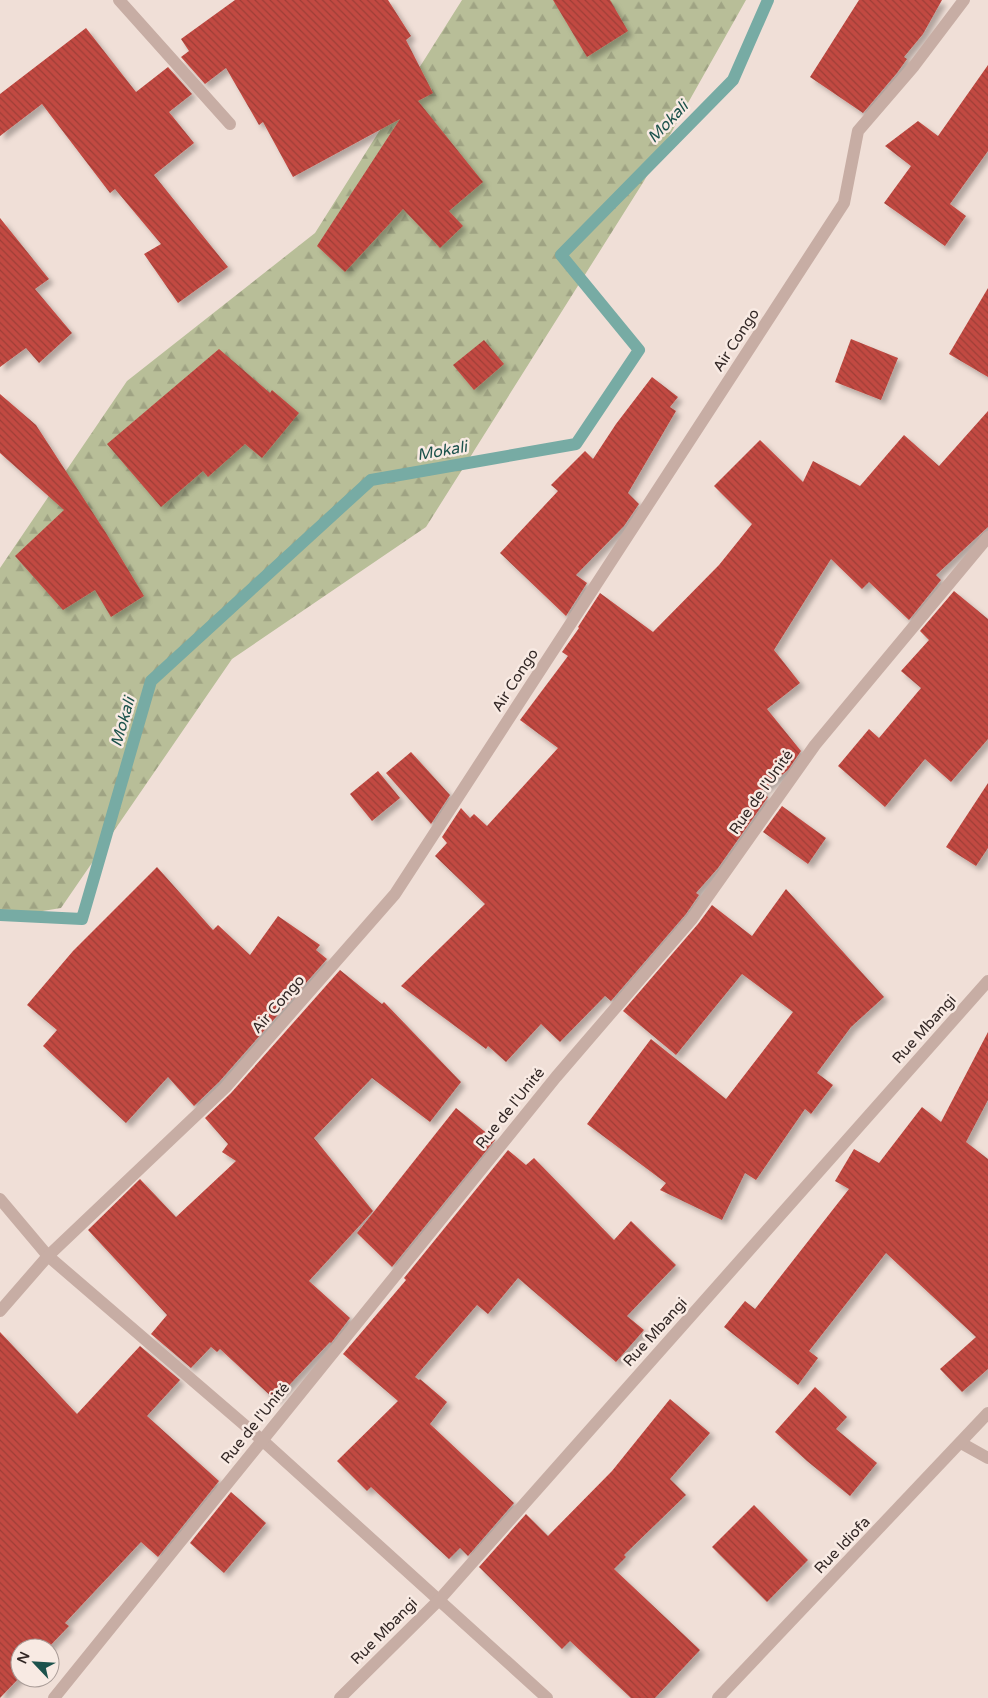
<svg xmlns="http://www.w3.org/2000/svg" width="988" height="1698" font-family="'Varela Round',sans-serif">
  <defs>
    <pattern id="forest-firs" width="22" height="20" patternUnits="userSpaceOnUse" patternTransform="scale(1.25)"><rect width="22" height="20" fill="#b8be98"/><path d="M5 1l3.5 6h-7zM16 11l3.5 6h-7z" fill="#9fa383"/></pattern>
    <pattern id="building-back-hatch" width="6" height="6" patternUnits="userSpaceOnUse" patternTransform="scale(1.25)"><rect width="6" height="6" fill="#c24a42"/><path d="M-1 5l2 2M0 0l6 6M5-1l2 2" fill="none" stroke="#9e3e37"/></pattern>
    <filter id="shadow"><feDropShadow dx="4.5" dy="4.5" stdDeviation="2.5" flood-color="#0004"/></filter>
  </defs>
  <rect width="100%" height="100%" fill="#f0dfd7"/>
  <!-- forest -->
  <polygon fill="url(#forest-firs)" points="462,0 746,0 644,181 426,527 232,659 61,908 0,918 0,568 127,381 315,233"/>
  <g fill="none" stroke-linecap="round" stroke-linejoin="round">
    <!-- stream -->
    <polyline stroke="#77aba4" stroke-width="12" points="0,915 82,919 151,681 371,480 576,444 639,350 561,255 733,80 768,0"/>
  </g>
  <!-- building -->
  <g fill="url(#building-back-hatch)" filter="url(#shadow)">
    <polygon points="235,0 388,0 411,36 406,40 433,93 418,101 483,182 449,211 463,226 440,248 403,209 345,272 317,246 400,119 293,177 263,122 259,125 226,68 205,84 181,57 189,51 181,39"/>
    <polygon points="553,0 610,0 628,31 587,57"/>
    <polygon points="859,0 942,0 923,34 904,57 907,59 897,73 863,113 810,77"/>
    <polygon points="86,28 136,92 168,67 192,94 169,112 194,143 154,175 228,267 178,303 144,254 161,244 115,189 110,193 42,104 0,136 0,94"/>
    <polygon points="988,65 988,151 950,204 966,216 945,246 884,203 911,166 885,146 918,121 938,136"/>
    <polygon points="0,218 49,279 35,289 72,333 39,363 26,348 0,367"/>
    <polygon points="988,288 988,377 949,354"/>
    <polygon points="851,339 898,358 881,400 835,382"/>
    <polygon points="484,340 504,364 474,390 453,365"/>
    <polygon points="219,349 270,393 272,390 299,413 262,458 245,444 208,477 203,471 161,507 107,444"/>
    <polygon points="652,377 678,397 670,407 676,411 628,493 639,504 624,526 576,575 587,583 566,616 500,553 558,491 551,485 585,451 593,459 616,424"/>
    <polygon points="0,394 36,425 106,533 144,596 111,617 95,590 63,610 15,556 64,510 0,453"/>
    <polygon points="988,411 988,527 936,575 941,580 909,620 869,582 862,589 831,559 774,650 800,683 767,709 801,751 788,770 761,792 768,797 718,868 696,893 699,895 686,914 611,1001 605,996 560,1042 541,1024 506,1062 488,1046 486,1049 401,986 485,904 435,856 447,843 442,837 461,808 470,818 474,814 487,826 558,748 520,720 568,656 562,652 579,628 578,627 600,593 653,632 719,565 752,524 714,486 760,440 803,482 813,461 860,486 904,435 939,466"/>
    <polygon points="954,591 988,619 988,739 951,782 925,759 885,807 838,766 869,729 879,738 921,688 901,671 929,640 920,631"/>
    <polygon points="411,752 450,795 431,824 386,773"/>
    <polygon points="378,771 400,798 372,821 350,794"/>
    <polygon points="988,783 988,848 976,866 946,847"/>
    <polygon points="782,806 826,838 808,864 763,832"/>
    <polygon points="157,867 213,930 218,925 250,955 278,916 320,945 316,950 327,959 219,1082 194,1106 168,1077 126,1123 43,1046 57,1030 27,1005 73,951"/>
    <polygon points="786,889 884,997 851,1027 817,1073 833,1085 811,1114 805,1109 756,1180 745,1173 722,1220 660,1190 666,1183 587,1124 651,1039 726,1099 793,1012 742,974 676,1055 623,1011 698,924 712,905 752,936"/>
    <polygon points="340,970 382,1004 384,1002 461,1082 430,1122 372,1078 314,1138 373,1211 309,1281 350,1318 331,1343 330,1342 275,1400 220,1349 217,1352 211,1347 191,1368 151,1334 167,1315 88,1230 140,1179 176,1217 236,1161 222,1152 228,1144 205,1118 231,1093"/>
    <polygon points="988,1032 988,1100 966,1142 988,1159 988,1369 962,1392 940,1369 976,1337 886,1253 809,1351 818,1358 798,1385 724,1327 745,1301 755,1309 849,1189 835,1181 854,1149 879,1163 922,1107 941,1122"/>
    <polygon points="456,1108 495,1140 392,1267 357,1233"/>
    <polygon points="508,1150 526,1165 534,1158 614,1240 631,1221 676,1265 627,1316 644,1330 616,1362 518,1278 488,1314 477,1305 415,1377 419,1380 420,1379 447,1402 430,1424 514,1503 468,1556 460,1548 449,1559 371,1487 367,1491 337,1461 398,1401 343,1354 406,1280 404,1278"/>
    <polygon points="0,1332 77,1414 140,1346 180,1380 147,1416 219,1481 158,1557 141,1542 65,1623 69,1626 48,1648 20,1648 20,1677 0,1698"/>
    <polygon points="815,1387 847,1417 836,1429 877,1463 850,1496 807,1461 775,1432"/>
    <polygon points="670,1399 710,1433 670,1479 686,1495 624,1555 626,1557 614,1569 700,1650 655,1698 631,1698 570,1641 562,1649 479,1567 526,1514 548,1536 612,1471"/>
    <polygon points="231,1492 266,1523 224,1573 190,1543"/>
    <polygon points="754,1505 808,1560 767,1602 712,1547"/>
  </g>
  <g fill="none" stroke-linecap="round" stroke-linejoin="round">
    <!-- minor -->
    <g stroke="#c7ada4" stroke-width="12">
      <polyline points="119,0 230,124"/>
      <polyline points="0,1199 48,1256 262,1440 547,1698"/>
      <polyline points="0,1311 48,1256 225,1088 395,894 844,203 858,131 914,66 964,0"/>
      <polyline points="961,1443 988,1458"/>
      <polyline points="54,1698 556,1077 692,919 815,745 988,537"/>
      <polyline points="340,1698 439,1600 988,981"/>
      <polyline points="718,1698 988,1413"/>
    </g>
  </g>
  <g text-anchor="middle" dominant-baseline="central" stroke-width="5" stroke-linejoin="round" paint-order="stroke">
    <!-- street labels -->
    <g font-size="15" fill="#322725" stroke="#f8eae3">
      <text transform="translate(736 340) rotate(-57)">Air Congo</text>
      <text transform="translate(515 680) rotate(-57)">Air Congo</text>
      <text transform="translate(761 792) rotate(-55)">Rue de l'Unité</text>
      <text transform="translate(278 1004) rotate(-49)">Air Congo</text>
      <text transform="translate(924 1029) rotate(-48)">Rue Mbangi</text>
      <text transform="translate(510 1108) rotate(-51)">Rue de l'Unité</text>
      <text transform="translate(655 1332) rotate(-48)">Rue Mbangi</text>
      <text transform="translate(255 1423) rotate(-51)">Rue de l'Unité</text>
      <text transform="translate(842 1545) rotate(-46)">Rue Idiofa</text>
      <text transform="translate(384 1631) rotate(-45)">Rue Mbangi</text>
    </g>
    <!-- water labels -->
    <g font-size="16" font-style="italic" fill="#1c524c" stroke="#f8eae3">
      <text transform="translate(668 122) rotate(-46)">Mokali</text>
      <text transform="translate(442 451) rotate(-10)">Mokali</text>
      <text transform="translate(123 722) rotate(-74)">Mokali</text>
    </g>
  </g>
  <!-- north arrow -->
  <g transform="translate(35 1663) rotate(295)"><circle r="24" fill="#f8eae3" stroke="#a99c97"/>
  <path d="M0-4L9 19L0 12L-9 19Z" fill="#1c524c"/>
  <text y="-8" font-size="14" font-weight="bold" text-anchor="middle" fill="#322725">N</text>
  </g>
</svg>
